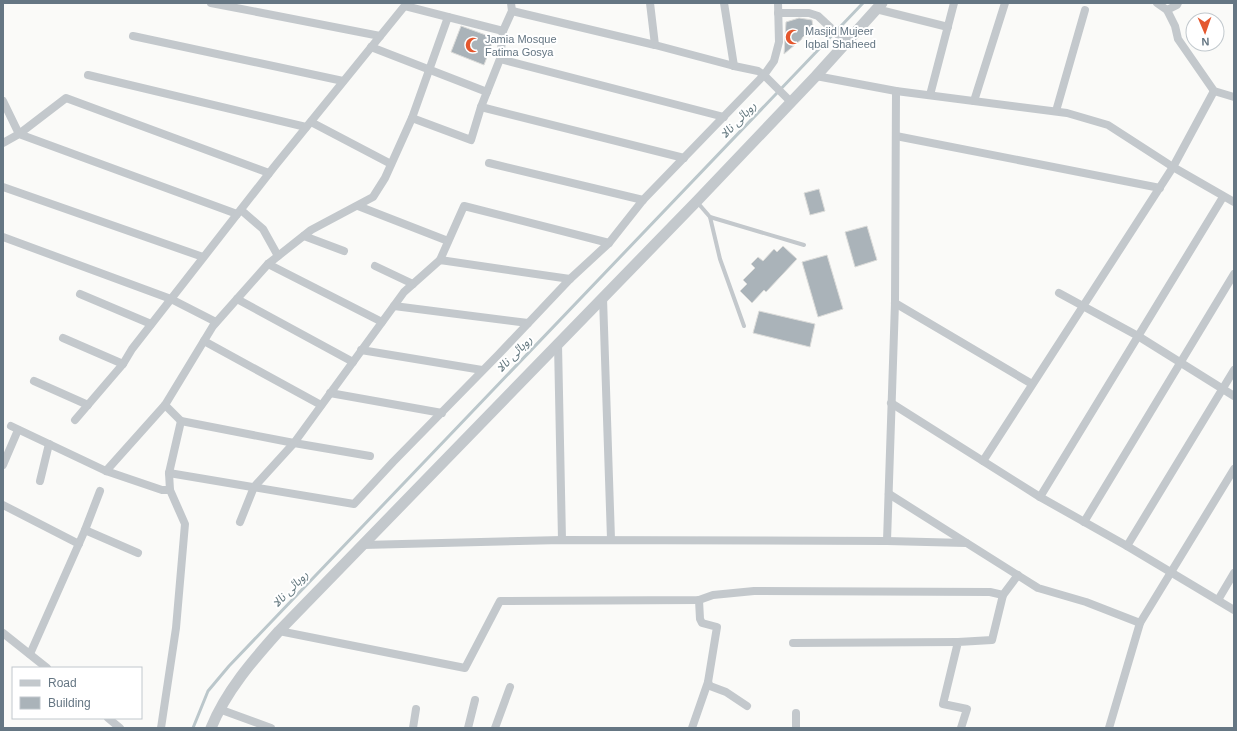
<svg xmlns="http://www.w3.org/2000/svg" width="1237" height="731" font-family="Helvetica,'Noto Sans Arabic',sans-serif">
  <rect width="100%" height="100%" fill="#fafaf8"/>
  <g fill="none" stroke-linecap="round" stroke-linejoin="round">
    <!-- stream -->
    <polyline stroke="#bbc7cb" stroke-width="3" points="193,728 208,691 229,666 863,3"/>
  </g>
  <!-- building -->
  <g fill="#aab3b9" stroke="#dcdcda">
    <polygon points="799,18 812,20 813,27 802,38 802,39 784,54 786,22"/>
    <polygon points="461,26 494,38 484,65 451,52"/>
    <polygon points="819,189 825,211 810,215 804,193"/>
    <polygon points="867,226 877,260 855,267 845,232"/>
    <polygon points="783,246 797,259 766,292 764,290 752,303 740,291 747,284 743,280 755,268 751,264 758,257 763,261 774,249 777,252"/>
    <polygon points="827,255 843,309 818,317 802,262"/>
    <polygon points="759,311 815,324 810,347 753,333"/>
  </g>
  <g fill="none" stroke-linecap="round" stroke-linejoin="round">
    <!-- service -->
    <g stroke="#c3c8cc" stroke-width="4">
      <polyline points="697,202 710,217 720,259 744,326"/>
      <polyline points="710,217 804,245"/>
    </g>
    <!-- minor -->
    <g stroke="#c3c8cc" stroke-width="8">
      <polyline points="211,3 380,36"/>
      <polyline points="650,3 655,45 734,66 758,71 764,75 791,102"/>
      <polyline points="724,3 734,66"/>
      <polyline points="1157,3 1167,10 1175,26 1178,39 1214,91 1234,97"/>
      <polyline points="405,6 448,17"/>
      <polyline points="876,9 948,27"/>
      <polyline points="1167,10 1177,5 1178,3"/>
      <polyline points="512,11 655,45"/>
      <polyline points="778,13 809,13 818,16 846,42"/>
      <polyline points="503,31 448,17 412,118 471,140 481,107 500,59 503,31 512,11 511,3"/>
      <polyline points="133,36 343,81"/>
      <polyline points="371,47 487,92"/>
      <polyline points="500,59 724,117"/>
      <polyline points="88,75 306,127"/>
      <polyline points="816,76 896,91 1067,113 1108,125 1173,167 1234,202"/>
      <polyline points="930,95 954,3"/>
      <polyline points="3,101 19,134 66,98 269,173"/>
      <polyline points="974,101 1005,3"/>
      <polyline points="481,107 684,158"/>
      <polyline points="1056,111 1085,10"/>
      <polyline points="311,122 391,164"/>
      <polyline points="896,136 1160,188"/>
      <polyline points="3,143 19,134 237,214"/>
      <polyline points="489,163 643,200"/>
      <polyline points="3,187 203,257"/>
      <polyline points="358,206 448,241"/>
      <polyline points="241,210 263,229 278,256"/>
      <polyline points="304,236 344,251"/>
      <polyline points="3,237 171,299 216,322"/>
      <polyline points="440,260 464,206 609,243"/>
      <polyline points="268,264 382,322"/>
      <polyline points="375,266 413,284"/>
      <polyline points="1059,293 1138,336 1234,396"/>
      <polyline points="80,294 151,324"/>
      <polyline points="603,298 611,539"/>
      <polyline points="237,299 353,362"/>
      <polyline points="895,303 1032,384"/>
      <polyline points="394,306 528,323"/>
      <polyline points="63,338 123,364"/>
      <polyline points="204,341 321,405"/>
      <polyline points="558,344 562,540"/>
      <polyline points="361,350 482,370"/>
      <polyline points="34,381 88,405"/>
      <polyline points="330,393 442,413"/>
      <polyline points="891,403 1040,497 1127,546 1234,610"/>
      <polyline points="165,405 181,421"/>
      <polyline points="75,420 123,364 132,349 274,167 407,3"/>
      <polyline points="11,426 106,471 162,490 170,490 169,473"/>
      <polyline points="370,456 294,443 181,421 169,473 354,504 393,462 498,355 570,279 609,243 643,200 764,75 774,61 779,42 778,3"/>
      <polyline points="983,461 1173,167 1214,91"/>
      <polyline points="3,465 18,430"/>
      <polyline points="106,471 165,405 213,326 268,264 311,230 373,197 385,178 412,118"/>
      <polyline points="40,481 49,444"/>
      <polyline points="889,494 1038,588 1086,602 1140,623 1234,469"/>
      <polyline points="1040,497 1223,197"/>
      <polyline points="3,505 79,544"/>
      <polyline points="240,522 254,487 294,443 404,292 440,260 570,279"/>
      <polyline points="1084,522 1234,274"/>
      <polyline points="85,530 100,491"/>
      <polyline points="887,541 966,543"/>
      <polyline points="363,545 562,540 887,541 895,303 896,91"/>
      <polyline points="1127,546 1234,370"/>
      <polyline points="699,600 700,619 702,623 717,627 708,682 710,686 726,692 747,706"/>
      <polyline points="1218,600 1234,573"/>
      <polyline points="279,631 465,668 500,601 699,600 713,595 754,591 990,592 1003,595 1018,575"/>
      <polyline points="3,633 47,668"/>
      <polyline points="793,643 958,642"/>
      <polyline points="30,654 85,530 138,553"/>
      <polyline points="219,709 271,728"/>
      <polyline points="108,718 120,728"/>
      <polyline points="161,728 176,628 185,524 170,490"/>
      <polyline points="413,728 416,709"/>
      <polyline points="468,728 475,700"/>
      <polyline points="495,728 510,687"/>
      <polyline points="692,728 708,682"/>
      <polyline points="796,728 796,713"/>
      <polyline points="961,728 967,709 943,704 958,642 992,640 1003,595"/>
      <polyline points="1109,728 1140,623"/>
    </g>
    <!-- tertiary -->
    <path stroke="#c3c8cc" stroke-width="11" d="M211,728C226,691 253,660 279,631L697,201L816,76L882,3"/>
  </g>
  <!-- icons -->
  <defs>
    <symbol id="mosque-bare" viewBox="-9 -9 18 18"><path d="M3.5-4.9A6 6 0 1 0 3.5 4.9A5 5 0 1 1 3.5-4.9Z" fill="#e4572e" stroke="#fff" stroke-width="2.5" paint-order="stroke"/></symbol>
  </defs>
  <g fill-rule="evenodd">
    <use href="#mosque-bare" x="782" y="26" width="22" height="22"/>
    <use href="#mosque-bare" x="462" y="34" width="22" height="22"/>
  </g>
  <g text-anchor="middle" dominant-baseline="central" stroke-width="4" stroke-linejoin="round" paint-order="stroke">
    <!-- poi labels -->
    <g font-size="11" fill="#657683" stroke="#fff" text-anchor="start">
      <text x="805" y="31">Masjid Mujeer<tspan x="805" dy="13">Iqbal Shaheed</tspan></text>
      <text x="485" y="39">Jamia Mosque<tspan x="485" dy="13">Fatima Gosya</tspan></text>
    </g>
    <!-- water labels -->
    <g font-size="12" font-style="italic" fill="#60757c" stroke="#fff">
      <text transform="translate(738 120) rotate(-46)">روہائی نالا</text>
      <text transform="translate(514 354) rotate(-46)">روہائی نالا</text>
      <text transform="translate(290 589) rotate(-46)">روہائی نالا</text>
    </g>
  </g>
  <!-- border -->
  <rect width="1237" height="731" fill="none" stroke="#657683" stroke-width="8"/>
  <!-- legend -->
  <rect x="12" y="667" width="130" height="52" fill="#ffffff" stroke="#c1c8cd"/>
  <rect x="20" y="680" width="20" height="6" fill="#c3c8cc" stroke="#c1c8cd"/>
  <text x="48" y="687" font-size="12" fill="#657683">Road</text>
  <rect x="20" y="697" width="20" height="12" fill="#aab3b9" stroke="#c1c8cd"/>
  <text x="48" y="707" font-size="12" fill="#657683">Building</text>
  <!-- north arrow -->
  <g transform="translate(1205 32) rotate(178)"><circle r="19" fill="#ffffff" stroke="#c1c8cd"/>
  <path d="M0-3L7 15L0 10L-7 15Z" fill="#e4572e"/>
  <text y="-6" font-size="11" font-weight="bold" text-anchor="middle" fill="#657683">N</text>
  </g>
</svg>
